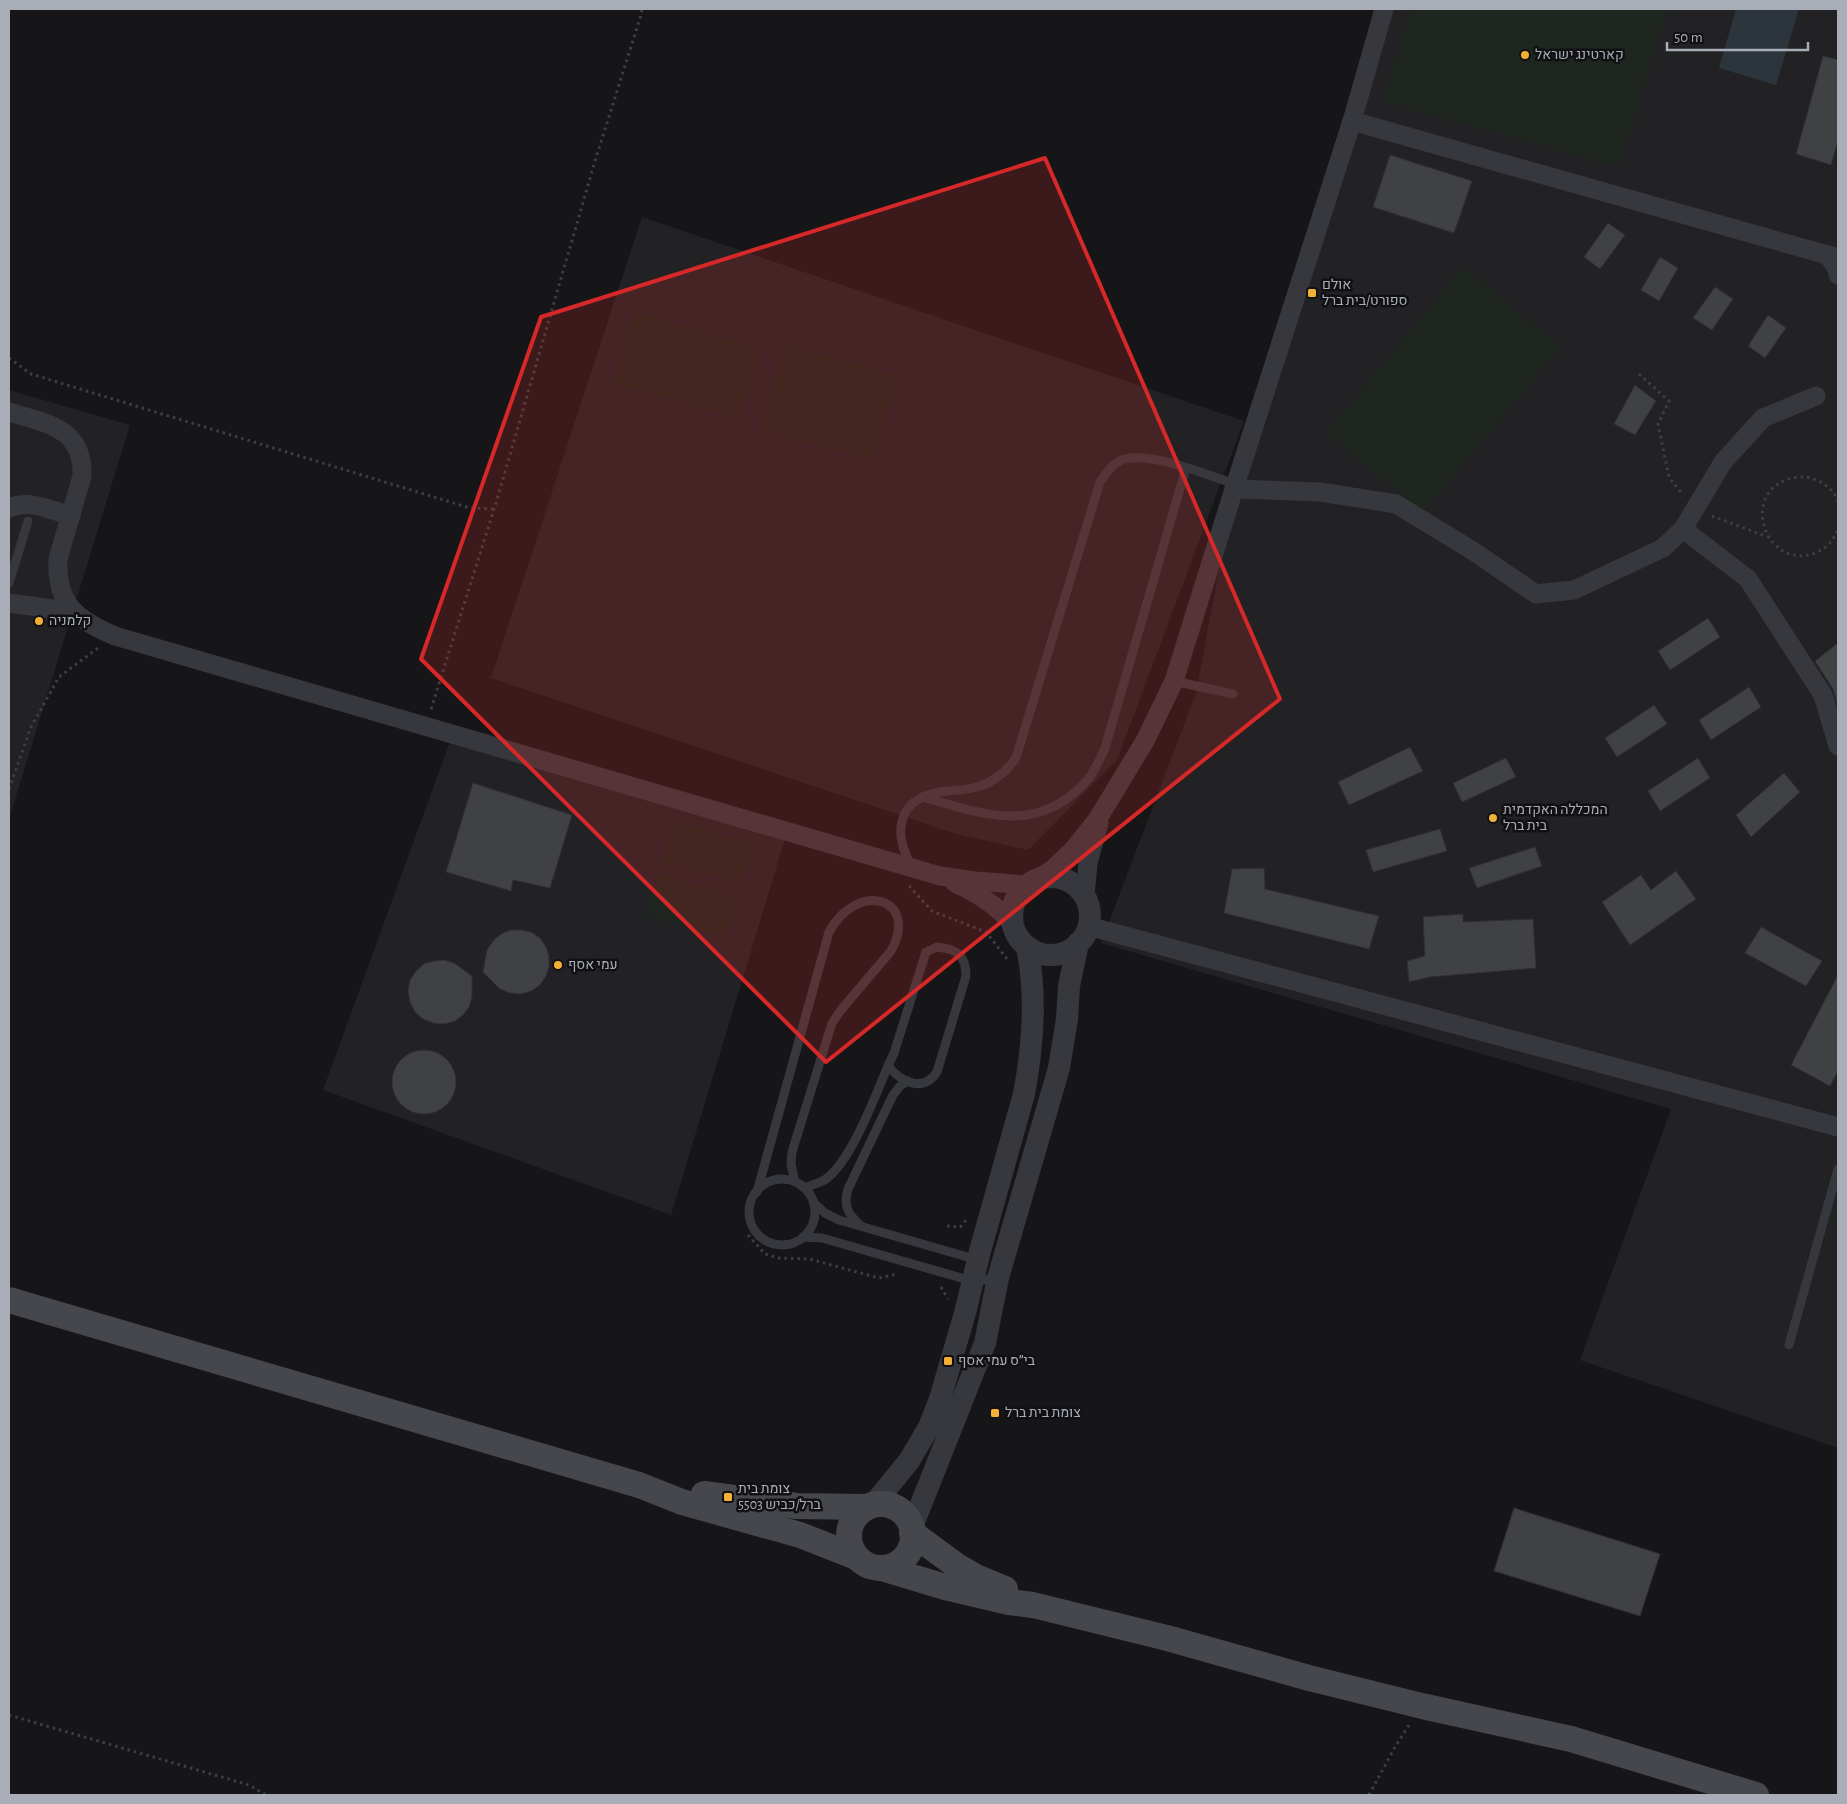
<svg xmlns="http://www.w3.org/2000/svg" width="1847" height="1804" font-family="'Alegreya Sans',Heebo,sans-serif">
  <rect width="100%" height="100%" fill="#161618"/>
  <!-- built -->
  <g fill="#222225">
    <polygon points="1381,9 1838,9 1838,1448 1580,1360 1671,1109 1101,943 1196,693 1234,489"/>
    <polygon points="642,217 1244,421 1117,760 1028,850 956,834 491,678"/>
    <polygon points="9,390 130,425 10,816 9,816"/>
    <polygon points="451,739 785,839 671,1215 323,1090"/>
  </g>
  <!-- green -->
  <g fill="#1e261f">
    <polygon points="1411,9 1667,9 1619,167 1383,101"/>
    <polygon points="1463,267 1561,347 1423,513 1326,433"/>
    <polygon points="633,311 761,349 739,419 613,383"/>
    <polygon points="784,343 899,376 873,461 761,430"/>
    <polygon points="675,820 755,844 741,883 661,861"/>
    <polygon points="659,873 739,898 725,936 646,915"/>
  </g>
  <!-- water -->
  <polygon fill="#2c353c" points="1736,9 1799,9 1776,85 1719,68"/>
  <!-- building -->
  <g fill="#404145" stroke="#303034">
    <polygon points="1823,56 1838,60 1838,140 1831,165 1796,154"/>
    <polygon points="1390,155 1472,181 1454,233 1373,207"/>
    <polygon points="1608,223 1625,235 1600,269 1584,257"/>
    <polygon points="1660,257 1678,268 1659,301 1641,290"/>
    <polygon points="1715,287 1733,299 1712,330 1693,318"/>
    <polygon points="1768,315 1786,328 1765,358 1748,346"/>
    <polygon points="1635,385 1656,401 1635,435 1614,424"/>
    <polygon points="1708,618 1720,637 1670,670 1658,651"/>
    <polygon points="1838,643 1838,707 1833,689 1815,661"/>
    <polygon points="1749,687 1761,707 1711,740 1699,720"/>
    <polygon points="1654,705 1667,724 1617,757 1605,738"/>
    <polygon points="1410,747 1423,771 1349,805 1338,782"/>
    <polygon points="1506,758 1516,777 1462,802 1453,783"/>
    <polygon points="1698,758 1710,778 1660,811 1648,791"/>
    <polygon points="1784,773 1800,792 1751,837 1736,815"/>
    <polygon points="473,783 572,815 550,888 513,880 511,891 446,872"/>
    <polygon points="1440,829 1447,851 1373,872 1366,850"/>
    <polygon points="1535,847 1542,866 1477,888 1469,868"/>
    <polygon points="1264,868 1265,889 1379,916 1369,949 1224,913 1232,869"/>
    <polygon points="1676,871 1696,899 1630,945 1602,902 1641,875 1651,890"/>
    <polygon points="1463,914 1463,922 1533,919 1536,968 1430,977 1409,982 1407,961 1425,956 1423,917"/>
    <polygon points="1761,927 1822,961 1806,986 1745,953"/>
    <polygon points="511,930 521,930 531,932 540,938 546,947 549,956 549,967 546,976 540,985 531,991 521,994 510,993 500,989 483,972 487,950 493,941 501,934"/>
    <polygon points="444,960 454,963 472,976 472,997 469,1007 463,1015 455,1021 444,1024 433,1023 423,1019 415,1012 410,1002 408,991 410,980 416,971 424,964 434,961"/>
    <polygon points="1838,975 1838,1071 1830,1086 1791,1065"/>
    <circle cx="424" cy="1082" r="32"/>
    <polygon points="1514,1508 1660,1554 1640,1616 1494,1571"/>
  </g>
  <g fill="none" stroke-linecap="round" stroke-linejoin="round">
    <!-- path -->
    <g stroke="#3d3f44" stroke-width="3" stroke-dasharray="2.5 4" stroke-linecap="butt">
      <polyline points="9,358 31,374 470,508 493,509"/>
      <polyline points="1639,374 1669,401 1658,424 1669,477 1682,494"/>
      <path d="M1838,502C1834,489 1823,482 1811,478C1803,476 1795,477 1788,479C1739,496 1767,571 1815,553C1826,549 1834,540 1838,529"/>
      <polyline points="1712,516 1768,537"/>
      <polyline points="431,709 496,503 595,161 641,15 642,9"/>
      <polyline points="9,789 31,727 59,677 98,648"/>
      <polyline points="909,886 932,911 986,932 1007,959"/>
      <polyline points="947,1226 960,1227 967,1219"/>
      <polyline points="748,1235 765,1254 778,1258 809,1259 879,1278 897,1274"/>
      <polyline points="941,1287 948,1299"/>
      <polyline points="9,1715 249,1785 266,1795"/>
      <polyline points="1369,1795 1395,1747 1409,1725"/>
    </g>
    <!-- service -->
    <g stroke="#37383d" stroke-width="9">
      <polyline points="9,583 28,521"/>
      <polyline points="1174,681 1233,694"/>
      <path d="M923,797C985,815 1040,836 1089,778C1096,769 1100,758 1105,748L1186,468"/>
      <path d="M911,865C894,835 896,802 935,793C948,790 963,791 977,787C994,782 1006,772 1016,758L1100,482C1107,472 1113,462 1125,459C1153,452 1207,475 1235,484"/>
      <path d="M937,947C957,949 966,955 966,976L937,1072C923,1093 901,1082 888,1066L894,1053L926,952Z"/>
      <circle cx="782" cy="1212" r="33"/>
      <path d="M804,1188C812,1185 820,1183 826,1179C852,1160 875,1096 888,1066"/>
      <path d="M757,1192L829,932C858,879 920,898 891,951L841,1010L832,1023L792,1152L791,1164L795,1182"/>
      <polyline points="814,1203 825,1213 839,1220 978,1260"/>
      <path d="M860,1225C848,1214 843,1206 848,1189L893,1095L900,1086L908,1081"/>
      <polyline points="803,1237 822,1238 972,1281 997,1279"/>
      <polyline points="1789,1345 1838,1169"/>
    </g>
    <!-- minor -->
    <g stroke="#37383d" stroke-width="19">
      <polyline points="1352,121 1838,258"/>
      <polyline points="1828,255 1837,269 1838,275"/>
      <path d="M9,412C46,423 84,428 82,476L58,559C56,605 76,619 115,636L940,876L975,881L1027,885"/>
      <polyline points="1234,489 1320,492 1396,504 1473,551 1536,594 1574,590 1663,548 1683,529 1723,462 1763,418 1816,396"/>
      <path d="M9,508C29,499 51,510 71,516"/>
      <polyline points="1683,529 1748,579 1823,695 1838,746"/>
      <polyline points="9,603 75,612"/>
      <polyline points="1038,879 1054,868 1073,850 1097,820 1145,741 1174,681 1234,489 1352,121 1384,9"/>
      <path d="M955,883C978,894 997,905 1013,925"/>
      <polyline points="1085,897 1088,863 1099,823"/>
      <polyline points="1088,926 1838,1127"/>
    </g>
    <!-- tertiary -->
    <g stroke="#37383d" stroke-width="22">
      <circle cx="1051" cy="916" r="39"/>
      <path d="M873,1505L909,1461L929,1427L940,1399L965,1313L980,1251L1024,1094C1033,1046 1037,995 1027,947"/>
      <polyline points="912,1527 985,1343 998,1278 1059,1068 1067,1019 1069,986 1078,943"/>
    </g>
    <!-- secondary -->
    <g stroke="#45474d" stroke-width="26">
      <polyline points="9,1300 639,1485 682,1502 800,1535 856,1557"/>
      <polyline points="704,1494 797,1506 865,1507"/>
      <circle cx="881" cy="1536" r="32"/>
      <polyline points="912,1533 957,1566 976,1577 1005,1589"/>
      <polyline points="882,1568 945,1587 1009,1602 1033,1605 1167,1638 1309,1678 1422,1706 1571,1739 1756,1795"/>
    </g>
  </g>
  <!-- marked area -->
  <path fill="#d62828" fill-opacity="0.2" stroke="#d62828" stroke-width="4" stroke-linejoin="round" d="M1045,158L1280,699L826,1062L421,659L541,317Z"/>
  <!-- markers -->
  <g fill="#f2b134" stroke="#111113" stroke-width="2">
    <circle cx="1525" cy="55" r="5"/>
    <rect x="1307" y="288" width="10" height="10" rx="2.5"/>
    <circle cx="39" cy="621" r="5"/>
    <circle cx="1493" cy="818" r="5"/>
    <circle cx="558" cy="965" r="5"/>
    <rect x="943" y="1356" width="10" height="10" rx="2.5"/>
    <rect x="990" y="1408" width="10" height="10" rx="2.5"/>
    <rect x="723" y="1492" width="10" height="10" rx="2.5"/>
  </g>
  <g text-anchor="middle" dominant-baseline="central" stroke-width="5" stroke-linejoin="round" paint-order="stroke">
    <!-- poi labels -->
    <g font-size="14" fill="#a8adb8" stroke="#111113" text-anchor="start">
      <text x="1535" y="55">קארטינג ישראל</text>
      <text x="1322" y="285">אולם<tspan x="1322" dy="16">ספורט/בית ברל</tspan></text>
      <text x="49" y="621">קלמניה</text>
      <text x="1503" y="810">המכללה האקדמית<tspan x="1503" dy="16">בית ברל</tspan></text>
      <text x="568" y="965">עמי אסף</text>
      <text x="958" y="1361">בי״ס עמי אסף</text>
      <text x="1005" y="1413">צומת בית ברל</text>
      <text x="738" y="1489">צומת בית<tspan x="738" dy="16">ברל/כביש 5503</tspan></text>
    </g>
  </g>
  <!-- border -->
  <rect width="1847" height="1804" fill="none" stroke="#a8adb8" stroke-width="20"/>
  <!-- scale -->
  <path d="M1667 42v8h141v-8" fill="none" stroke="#a8adb8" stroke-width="2.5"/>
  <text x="1674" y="42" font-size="15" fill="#a8adb8" stroke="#111113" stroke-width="4" paint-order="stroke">50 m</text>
</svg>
